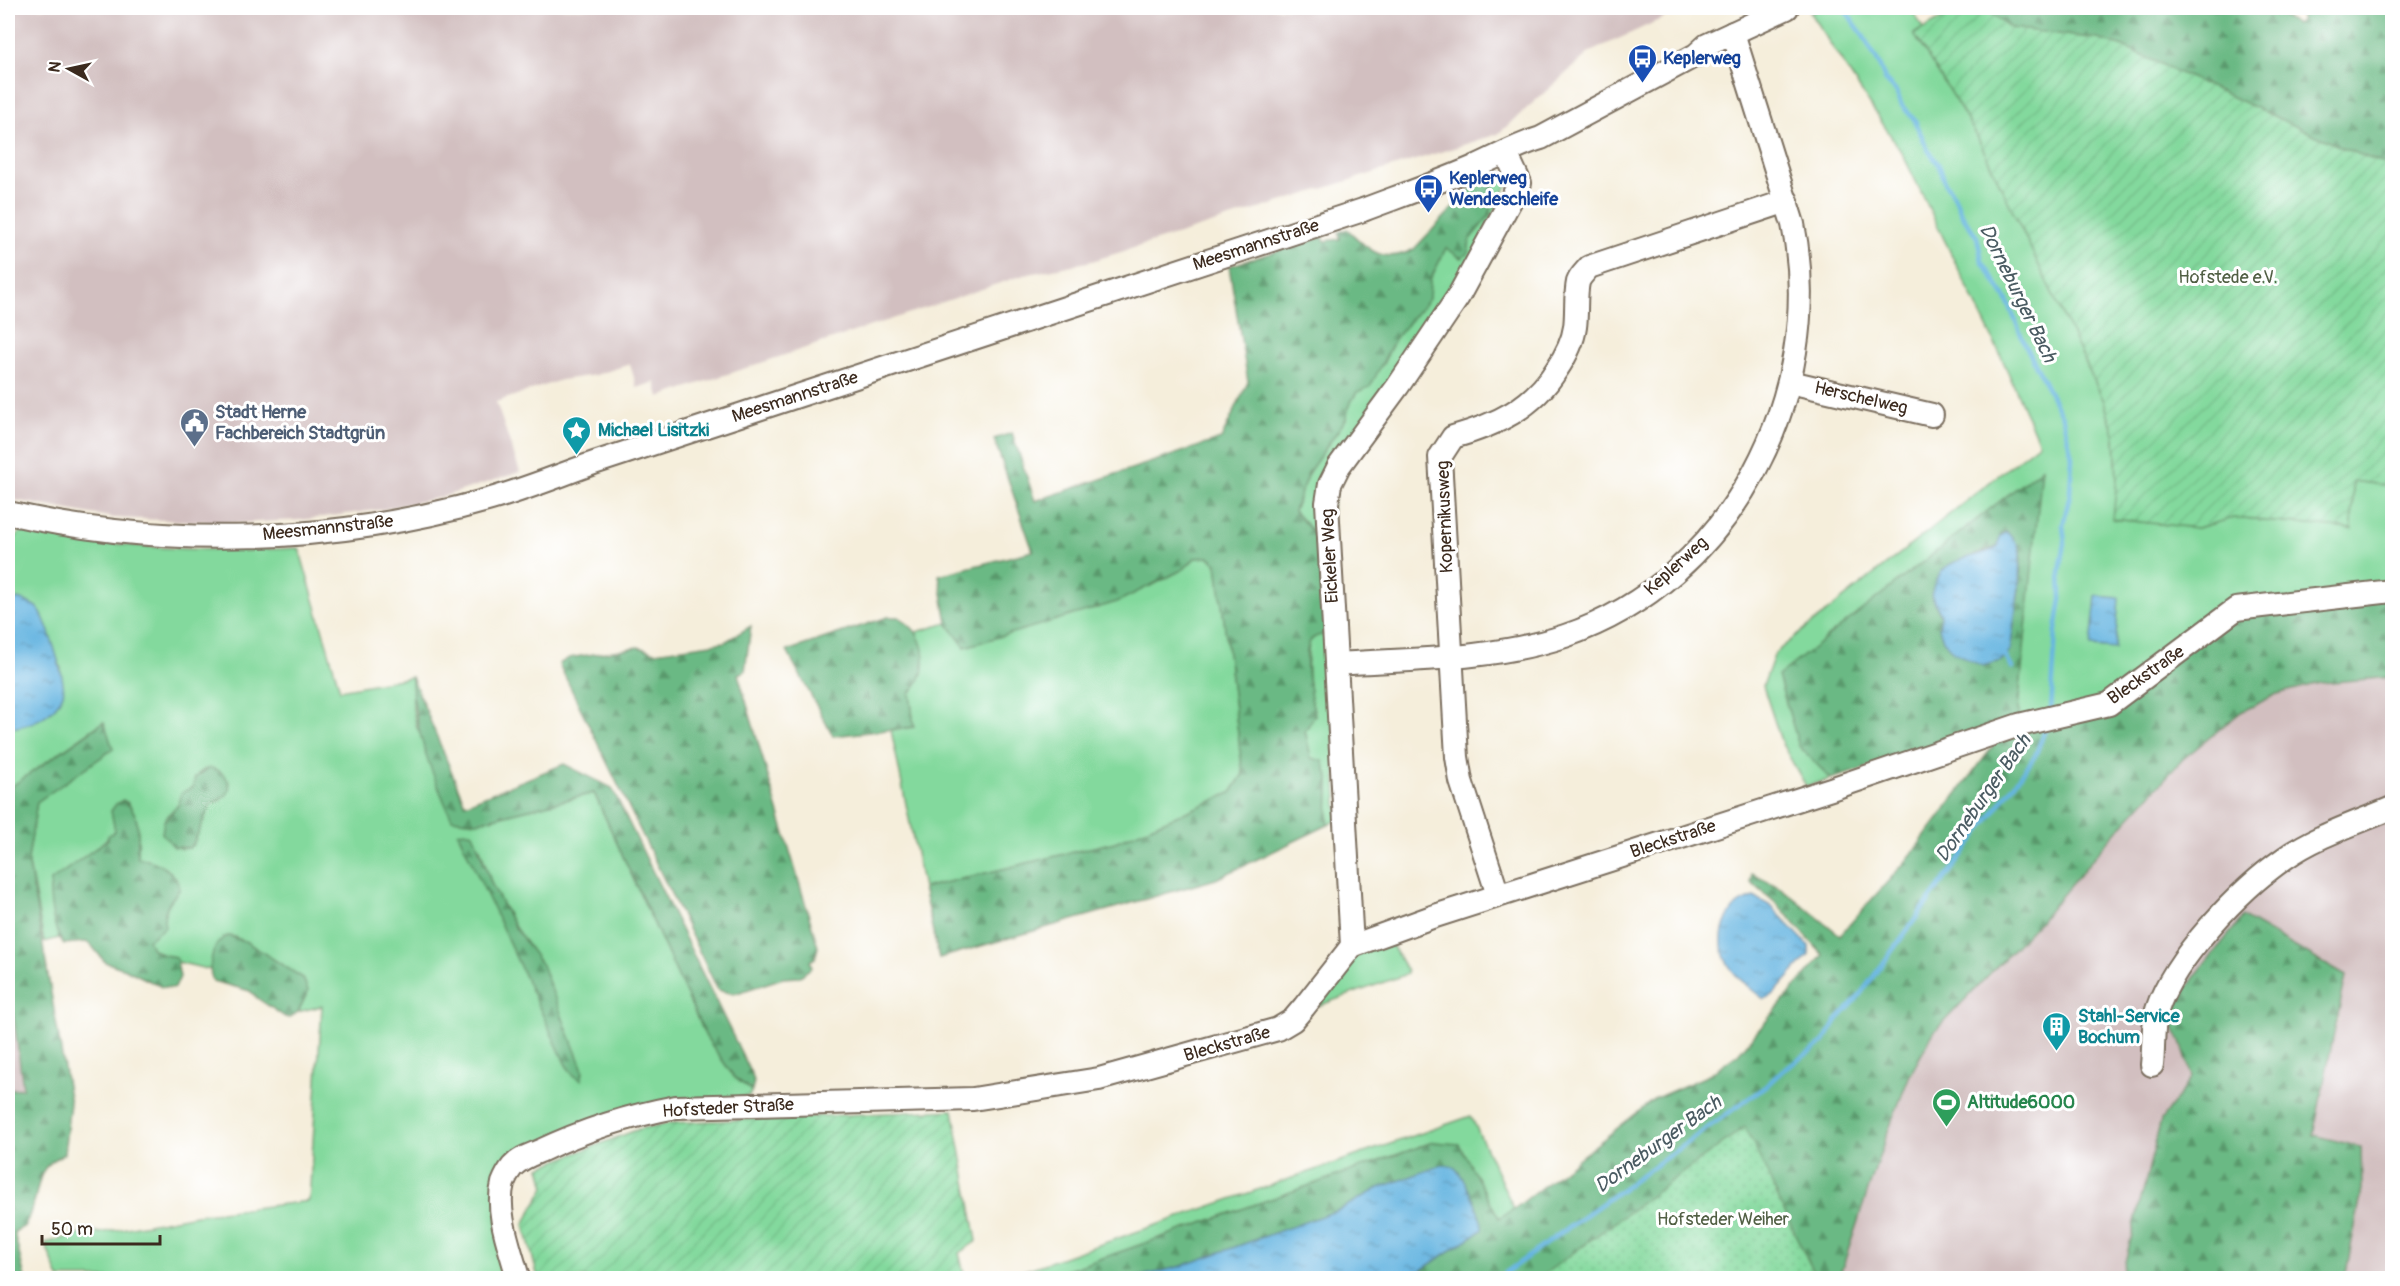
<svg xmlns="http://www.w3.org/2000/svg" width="2400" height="1286" font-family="Pangolin,sans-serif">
  <defs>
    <pattern id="forest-firs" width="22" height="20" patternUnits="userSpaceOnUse" patternTransform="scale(1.5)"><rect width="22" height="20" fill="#6ab984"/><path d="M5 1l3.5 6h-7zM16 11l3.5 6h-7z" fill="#58976b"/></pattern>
    <pattern id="park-dots" width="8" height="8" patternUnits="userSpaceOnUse" patternTransform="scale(1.5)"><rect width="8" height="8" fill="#83d99d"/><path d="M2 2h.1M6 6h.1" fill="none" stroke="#72ba87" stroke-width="1.8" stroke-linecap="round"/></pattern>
    <pattern id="garden-furrows" width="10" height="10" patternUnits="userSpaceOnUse" patternTransform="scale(1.5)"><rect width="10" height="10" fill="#83d99d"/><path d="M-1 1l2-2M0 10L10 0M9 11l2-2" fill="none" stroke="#72ba87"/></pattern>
    <pattern id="water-ripples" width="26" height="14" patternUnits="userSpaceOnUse" patternTransform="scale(1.5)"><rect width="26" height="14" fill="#66b5e1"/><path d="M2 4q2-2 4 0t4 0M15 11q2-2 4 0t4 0" fill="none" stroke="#5593b6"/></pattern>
  </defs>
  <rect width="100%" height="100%" fill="#fff"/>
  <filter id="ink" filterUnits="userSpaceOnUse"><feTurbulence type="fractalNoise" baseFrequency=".0167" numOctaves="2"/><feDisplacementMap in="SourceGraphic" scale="12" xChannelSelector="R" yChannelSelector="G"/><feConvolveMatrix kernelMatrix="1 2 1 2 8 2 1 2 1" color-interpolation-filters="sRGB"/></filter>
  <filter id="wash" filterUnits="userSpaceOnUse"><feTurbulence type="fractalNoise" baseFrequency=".008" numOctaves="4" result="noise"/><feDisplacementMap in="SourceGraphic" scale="24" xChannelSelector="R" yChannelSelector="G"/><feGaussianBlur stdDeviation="1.35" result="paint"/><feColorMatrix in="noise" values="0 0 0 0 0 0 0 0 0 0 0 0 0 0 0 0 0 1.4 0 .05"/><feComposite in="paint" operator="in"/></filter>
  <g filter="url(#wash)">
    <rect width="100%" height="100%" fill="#f5eedb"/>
    <!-- industrial -->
    <g fill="#d2bfc0">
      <polygon points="8,8 1685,8 1590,52 1498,134 1092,261 1024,275 659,397 655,382 637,388 630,364 596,375 561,380 496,402 520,472 442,497 384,509 301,520 237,523 114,518 8,499 8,477 11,475 8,464"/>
      <polygon points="2392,677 2392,1278 2345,1278 2362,1190 2313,1135 2326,1065 2339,1017 2201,970 2175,1006 2169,1017 2181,1042 2192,1077 2161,1120 2121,1278 1839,1278 1885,1139 1909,1077 1934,1032 2041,920 2107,842 2183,759 2241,712 2277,694 2320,683"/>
      <polygon points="8,973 23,1088 8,1090"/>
    </g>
    <!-- grass -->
    <g fill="#83d99d" stroke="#5f825e" stroke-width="1.5" fill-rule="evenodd">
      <polygon points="1821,8 1911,8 1923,28 1914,34 1976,134 2104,401 2115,437 2117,478 2114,519 2197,528 2233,518 2352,529 2353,481 2392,486 2392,584 2109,704 2021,721 2018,709 2041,468 1831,779 1806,786 1782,744 1763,686 1775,653 2039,443 2000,354 1902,153 1810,13"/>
      <polygon points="1502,172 1508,183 1460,283 1343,450 1325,546 1294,511 1308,473 1346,419 1348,407 1357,392 1383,364 1396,337 1428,299 1430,280 1446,248 1468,253 1470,239 1489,216 1496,194 1490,178"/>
      <path d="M23,530C114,548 207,553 299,548L340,690L412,677L413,710L417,728L477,822L594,793L706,1037L734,1077L752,1091L749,1096L678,1104L510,1160L513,1278H59L45,1243L92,1231L100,1233L196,1215L309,1201L322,1006L298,1012L308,991L303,978L235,937L227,936L214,952L211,970L178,962L176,957L164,955L151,948L148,940L164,927C161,911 170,901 180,889C172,867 159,864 138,858C138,838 141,819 127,802L115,831L50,891L59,938L44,942L28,859L37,801L113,749L103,722L8,789V726L10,728C30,726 42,717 57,705L61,668L37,608L31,604L11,602L8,617C8,593 0,545 23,530ZM205,769L222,799L211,804L193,844L189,848L180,849L166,817L179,804L180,796L193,787L198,774ZM459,833L480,848L492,885L514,926Z"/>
      <polygon points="1209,557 1217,563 1243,774 1231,793 1115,842 923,888 891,730 914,727 910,693 924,669 924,661 916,632 947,623 965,647 1153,585 1184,569 1195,558"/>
      <path d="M1329,633L1338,820L1328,825L1329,779L1311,759L1305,730L1315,715C1308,691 1306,667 1309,642L1316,636Z"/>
      <polygon points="1389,940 1407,971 1407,974 1318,1006 1357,954"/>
      <polygon points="1471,1116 1514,1209 1499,1218 1459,1145 1433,1142 1060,1273 1035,1278 1003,1278"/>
    </g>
    <!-- forest -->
    <g fill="url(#forest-firs)" stroke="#527251" stroke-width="1.5" fill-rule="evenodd">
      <polygon points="1984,8 2270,8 2296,24 2301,20 2299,8 2392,8 2392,167 2345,149 2121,46 2097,39 2010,28"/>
      <path d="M1490,178L1496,194L1489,216L1470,239L1468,253L1461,258L1446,248L1430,280L1429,299L1396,337L1370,387L1357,392L1348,407L1346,419L1308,473L1294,511L1325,546L1329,633C1322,635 1316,635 1311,640C1301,653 1311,700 1315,715L1305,731L1311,758L1323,761L1329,779L1328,825L1216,879L939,958L923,888L1115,842L1231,793L1243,774L1217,564L1209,557L1195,558L1184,569L1117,602L965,647L947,623L939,575L1033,551L994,439L1012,433L1035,501L1221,439L1248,382L1229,266L1323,237L1325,241L1340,239L1339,232L1347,229C1368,249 1383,266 1414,249L1476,184Z"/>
      <path d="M2042,468L2018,709L2021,721L1831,779L1799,746L1778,676ZM2007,532C2011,538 2016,542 2019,547C2026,562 2012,631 2010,652L1939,628L1941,616L1936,606L1950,564L1999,546L2000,536Z"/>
      <polygon points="2392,594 2392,677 2320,683 2277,694 2241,712 2183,759 2107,842 2041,920 1934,1032 1909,1077 1885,1139 1839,1278 1035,1278 1060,1273 1433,1142 1459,1144 1499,1218 1514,1209 1656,1098 1709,1075 1738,1054 1823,955 1778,905 1751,882 1752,873 1782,889 1840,935 1907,860 1997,741 2073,715 2236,609"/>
      <path d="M888,617H899C905,622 913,627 917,634C928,653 926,677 910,693L914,727L833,736L787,651Z"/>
      <polygon points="751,626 745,671 738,674 818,947 815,958 810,961 812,967 799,977 783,978 734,994 718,990 559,664 569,658 638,647 655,652 725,642"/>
      <path d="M412,677L465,804L564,764L612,788L752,1075L754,1081L752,1091L734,1077L706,1037L594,793L477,822L452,819C431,772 413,729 412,677Z"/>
      <path d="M104,722L113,749L37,802L28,859L70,1103L64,1154C39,1167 41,1175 35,1199C32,1208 29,1217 25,1226L14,1232L25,1278H8V1090L23,1088L8,973V789Z"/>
      <path d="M209,768C220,769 234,780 228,793C224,799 216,800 211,804L193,844L189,848L174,847L162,833L164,821L179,804L181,793L193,787L195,777Z"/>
      <path d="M123,800C143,813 137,838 138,858C155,860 177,871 180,889C170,901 161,911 165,927L148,940L152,949L164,955L176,957L180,977L175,988L162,987L125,969L105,962L92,946L86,942L64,944C53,932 48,897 51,881L108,839V836L115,831L111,811L116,804Z"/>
      <polygon points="464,831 473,833 492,885 514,926 542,965 583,1070 582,1080 573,1075 566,1065 458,833"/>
      <path d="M2243,917L2346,976L2313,1135L2361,1147L2362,1190L2345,1278H2121L2161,1120L2192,1077L2181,1042L2169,1018C2187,981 2218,949 2243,917Z"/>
      <path d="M229,936L245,941L303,978L308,991L298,1012L289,1018L285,1017L257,998L250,991L213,981C206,968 213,939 229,936Z"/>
    </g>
    <!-- park -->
    <path fill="url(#park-dots)" stroke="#5f825e" stroke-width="1.5" d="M1745,1127C1770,1178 1791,1229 1817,1278H1539Z"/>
    <!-- garden -->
    <g fill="url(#garden-furrows)" stroke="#5f825e" stroke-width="1.5">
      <polygon points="1960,8 1984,8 2010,28 2097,39 2121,46 2345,149 2392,167 2392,486 2353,481 2352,529 2233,518 2197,528 2113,519 2117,478 2115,437 2104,401 1976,134 1914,34"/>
      <polygon points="953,1110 977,1241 959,1253 965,1278 538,1278 524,1224 545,1187 540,1167 639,1129 670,1123"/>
    </g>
    <!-- water -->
    <g fill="url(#water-ripples)" stroke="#507080" stroke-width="1.5">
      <path d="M2007,532L2018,545L2020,553L2019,587L2010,652L2001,661L1982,666L1953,652L1943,640L1939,628L1941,615L1931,595C1940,553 1967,563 1998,547L2000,536Z"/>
      <polygon points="2096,596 2119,598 2115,649 2091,647"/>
      <path d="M17,599C24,601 33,603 38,609C46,617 67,683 63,694C55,715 31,726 10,728L8,726V617L11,602Z"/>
      <path d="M1754,897L1771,906L1809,946V955L1773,995L1764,999C1753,991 1733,975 1727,962C1717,944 1722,919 1737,905C1741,901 1748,899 1754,897Z"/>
      <path d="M1442,1165C1447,1165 1452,1165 1456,1169C1465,1179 1484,1218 1482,1230L1409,1278H1134L1182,1266L1341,1209L1379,1188Z"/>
    </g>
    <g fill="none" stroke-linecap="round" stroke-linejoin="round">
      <!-- stream -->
      <g stroke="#66b5e1" stroke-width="4.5">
        <polyline points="1843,8 1861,32 1879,64 1885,80 1896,91 1902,106 1914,119 1928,150 1939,165 1946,185 1954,195 1961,213 1977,237 1982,261 2007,300 2024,342 2063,419 2072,457 2070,494 2063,525 2065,543 2060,571 2061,599 2056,630 2051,711"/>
        <polyline points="2003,651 2012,668"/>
        <polyline points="1498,1278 1766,1086 1782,1071 1823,1043 1837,1020 1856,1000 2035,756 2047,725"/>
      </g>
    </g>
  </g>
  <g filter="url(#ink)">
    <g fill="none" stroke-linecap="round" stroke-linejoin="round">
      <defs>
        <g id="minor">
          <polyline points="1790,382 1932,415"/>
          <path d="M8,513C166,549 335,544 491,499C526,489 560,475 594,463L1363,210C1400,196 1437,183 1472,168C1495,158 1517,145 1541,138L1696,55L1707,45L1787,8"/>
          <path d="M1336,664C1412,659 1492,660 1565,636C1731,580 1827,392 1793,224L1733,33"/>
          <path d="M1498,895L1461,781L1457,757L1440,457L1453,437C1496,425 1533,408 1557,369C1565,357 1573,342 1575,327C1577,313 1575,296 1578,282C1580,276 1586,271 1589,267L1787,201"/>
          <polyline points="1352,946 1327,503 1330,484 1339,466 1398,386 1458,297 1520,183 1506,153"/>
          <path d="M2152,1065C2154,1047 2152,1027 2157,1010C2174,958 2240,889 2285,858C2316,836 2357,823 2392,808"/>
          <path d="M518,1278C511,1250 495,1213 503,1183C505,1178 508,1172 512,1167C519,1159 530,1155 540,1151C584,1130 628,1116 676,1107L973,1099L1099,1079L1278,1029L1293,1020L1304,1007L1352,946L1432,917L1831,789L2019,725L2109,704L2236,609L2392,591"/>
        </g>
      </defs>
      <!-- minor casing -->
      <use href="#minor" stroke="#7c6f60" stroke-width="26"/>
      <!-- minor -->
      <use href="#minor" stroke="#fff" stroke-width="22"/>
    </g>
  </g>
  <!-- icons -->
  <defs>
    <symbol id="bus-pin" viewBox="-11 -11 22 30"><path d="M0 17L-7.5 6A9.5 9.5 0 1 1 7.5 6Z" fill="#1a4fb4" stroke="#fff"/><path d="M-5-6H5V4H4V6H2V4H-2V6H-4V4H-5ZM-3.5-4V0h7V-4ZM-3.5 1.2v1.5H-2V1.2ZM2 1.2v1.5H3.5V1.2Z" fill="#fff"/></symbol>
    <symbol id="civic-pin" viewBox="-11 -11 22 30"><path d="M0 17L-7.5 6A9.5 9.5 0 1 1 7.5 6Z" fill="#5c6f8a" stroke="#fff"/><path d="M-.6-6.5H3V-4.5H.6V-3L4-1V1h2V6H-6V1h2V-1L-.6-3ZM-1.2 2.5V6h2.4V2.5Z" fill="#fff"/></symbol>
    <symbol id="sight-pin" viewBox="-11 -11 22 30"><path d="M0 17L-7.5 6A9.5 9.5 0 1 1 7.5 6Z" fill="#0f9aa8" stroke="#fff"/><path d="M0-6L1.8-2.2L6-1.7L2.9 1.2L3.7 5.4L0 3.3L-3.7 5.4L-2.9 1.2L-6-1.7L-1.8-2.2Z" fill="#fff"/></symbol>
    <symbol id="building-pin" viewBox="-11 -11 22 30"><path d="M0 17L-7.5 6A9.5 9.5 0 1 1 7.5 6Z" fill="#0f9aa8" stroke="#fff"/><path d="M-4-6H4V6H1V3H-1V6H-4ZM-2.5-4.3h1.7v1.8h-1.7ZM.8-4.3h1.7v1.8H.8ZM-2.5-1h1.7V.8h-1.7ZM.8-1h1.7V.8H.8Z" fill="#fff"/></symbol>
    <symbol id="stadium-pin" viewBox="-11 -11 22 30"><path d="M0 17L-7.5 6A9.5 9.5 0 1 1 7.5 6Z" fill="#2e9e5b" stroke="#fff"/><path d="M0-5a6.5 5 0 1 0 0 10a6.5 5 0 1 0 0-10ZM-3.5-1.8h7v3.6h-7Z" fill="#fff"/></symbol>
  </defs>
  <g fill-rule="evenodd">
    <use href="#bus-pin" x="1626" y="42" width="33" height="45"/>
    <use href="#bus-pin" x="1412" y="172" width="33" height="45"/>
    <use href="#civic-pin" x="178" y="406" width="33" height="45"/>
    <use href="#sight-pin" x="560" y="414" width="33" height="45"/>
    <use href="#building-pin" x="2040" y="1010" width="33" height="45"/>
    <use href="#stadium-pin" x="1930" y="1086" width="33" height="45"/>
  </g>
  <g text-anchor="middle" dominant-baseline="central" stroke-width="6" stroke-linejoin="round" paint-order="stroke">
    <!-- transit labels -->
    <g font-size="18" font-weight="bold" fill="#164399" stroke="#fff" text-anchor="start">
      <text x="1663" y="58">Keplerweg</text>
      <text x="1449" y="178">Keplerweg<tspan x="1449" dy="21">Wendeschleife</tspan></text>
    </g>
    <!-- street labels -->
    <g font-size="18" fill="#3b2a1e" stroke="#fff">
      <text transform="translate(1256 245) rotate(-18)">Meesmannstraße</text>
      <text transform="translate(795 397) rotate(-18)">Meesmannstraße</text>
      <text transform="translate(1861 398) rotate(13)">Herschelweg</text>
      <text transform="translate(1445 517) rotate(-92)">Kopernikusweg</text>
      <text transform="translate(328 528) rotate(-6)">Meesmannstraße</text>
      <text transform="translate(1330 556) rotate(-93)">Eickeler Weg</text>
      <text transform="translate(1676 566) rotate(-42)">Keplerweg</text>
      <text transform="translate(2146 675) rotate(-35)">Bleckstraße</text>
      <text transform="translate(1673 839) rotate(-18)">Bleckstraße</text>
      <text transform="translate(1227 1044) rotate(-16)">Bleckstraße</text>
      <text transform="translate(728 1108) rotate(-3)">Hofsteder Straße</text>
    </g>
    <!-- park labels -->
    <g font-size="18" fill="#515f44" stroke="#fff">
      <text x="2228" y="277">Hofstede e.V.</text>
      <text x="1723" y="1219">Hofsteder Weiher</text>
    </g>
    <!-- service labels -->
    <g font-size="18" font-weight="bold" fill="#4e5e75" stroke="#fff" text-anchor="start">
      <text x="215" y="412">Stadt Herne<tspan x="215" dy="21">Fachbereich Stadtgrün</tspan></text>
    </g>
    <!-- culture labels -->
    <g font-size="18" font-weight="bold" fill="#0d838f" stroke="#fff" text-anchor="start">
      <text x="598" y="430">Michael Lisitzki</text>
      <text x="2078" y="1016">Stahl-Service<tspan x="2078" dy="21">Bochum</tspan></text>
    </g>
    <!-- leisure labels -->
    <g font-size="18" font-weight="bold" fill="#27864d" stroke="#fff" text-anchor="start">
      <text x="1967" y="1102">Altitude6000</text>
    </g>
    <!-- water labels -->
    <g font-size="20" font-style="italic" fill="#4a5b62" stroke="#fff">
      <text transform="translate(2018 293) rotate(64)">Dorneburger Bach</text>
      <text transform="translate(1983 798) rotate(-55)">Dorneburger Bach</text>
      <text transform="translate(1658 1144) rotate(-36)">Dorneburger Bach</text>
    </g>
  </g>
  <!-- margin -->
  <rect width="2400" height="1286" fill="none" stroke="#fff" stroke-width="30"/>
  <!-- north arrow -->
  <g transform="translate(69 69) rotate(278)" stroke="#ffffff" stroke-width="4.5" paint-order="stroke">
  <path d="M0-4.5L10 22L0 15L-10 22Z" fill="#3b2a1e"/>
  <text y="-9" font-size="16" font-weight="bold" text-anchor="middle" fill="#3b2a1e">N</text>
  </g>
  <!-- scale -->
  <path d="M42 1235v9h118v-9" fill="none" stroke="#3b2a1e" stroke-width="3"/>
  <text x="51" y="1235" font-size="18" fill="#3b2a1e" stroke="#ffffff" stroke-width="4.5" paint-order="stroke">50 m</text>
</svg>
